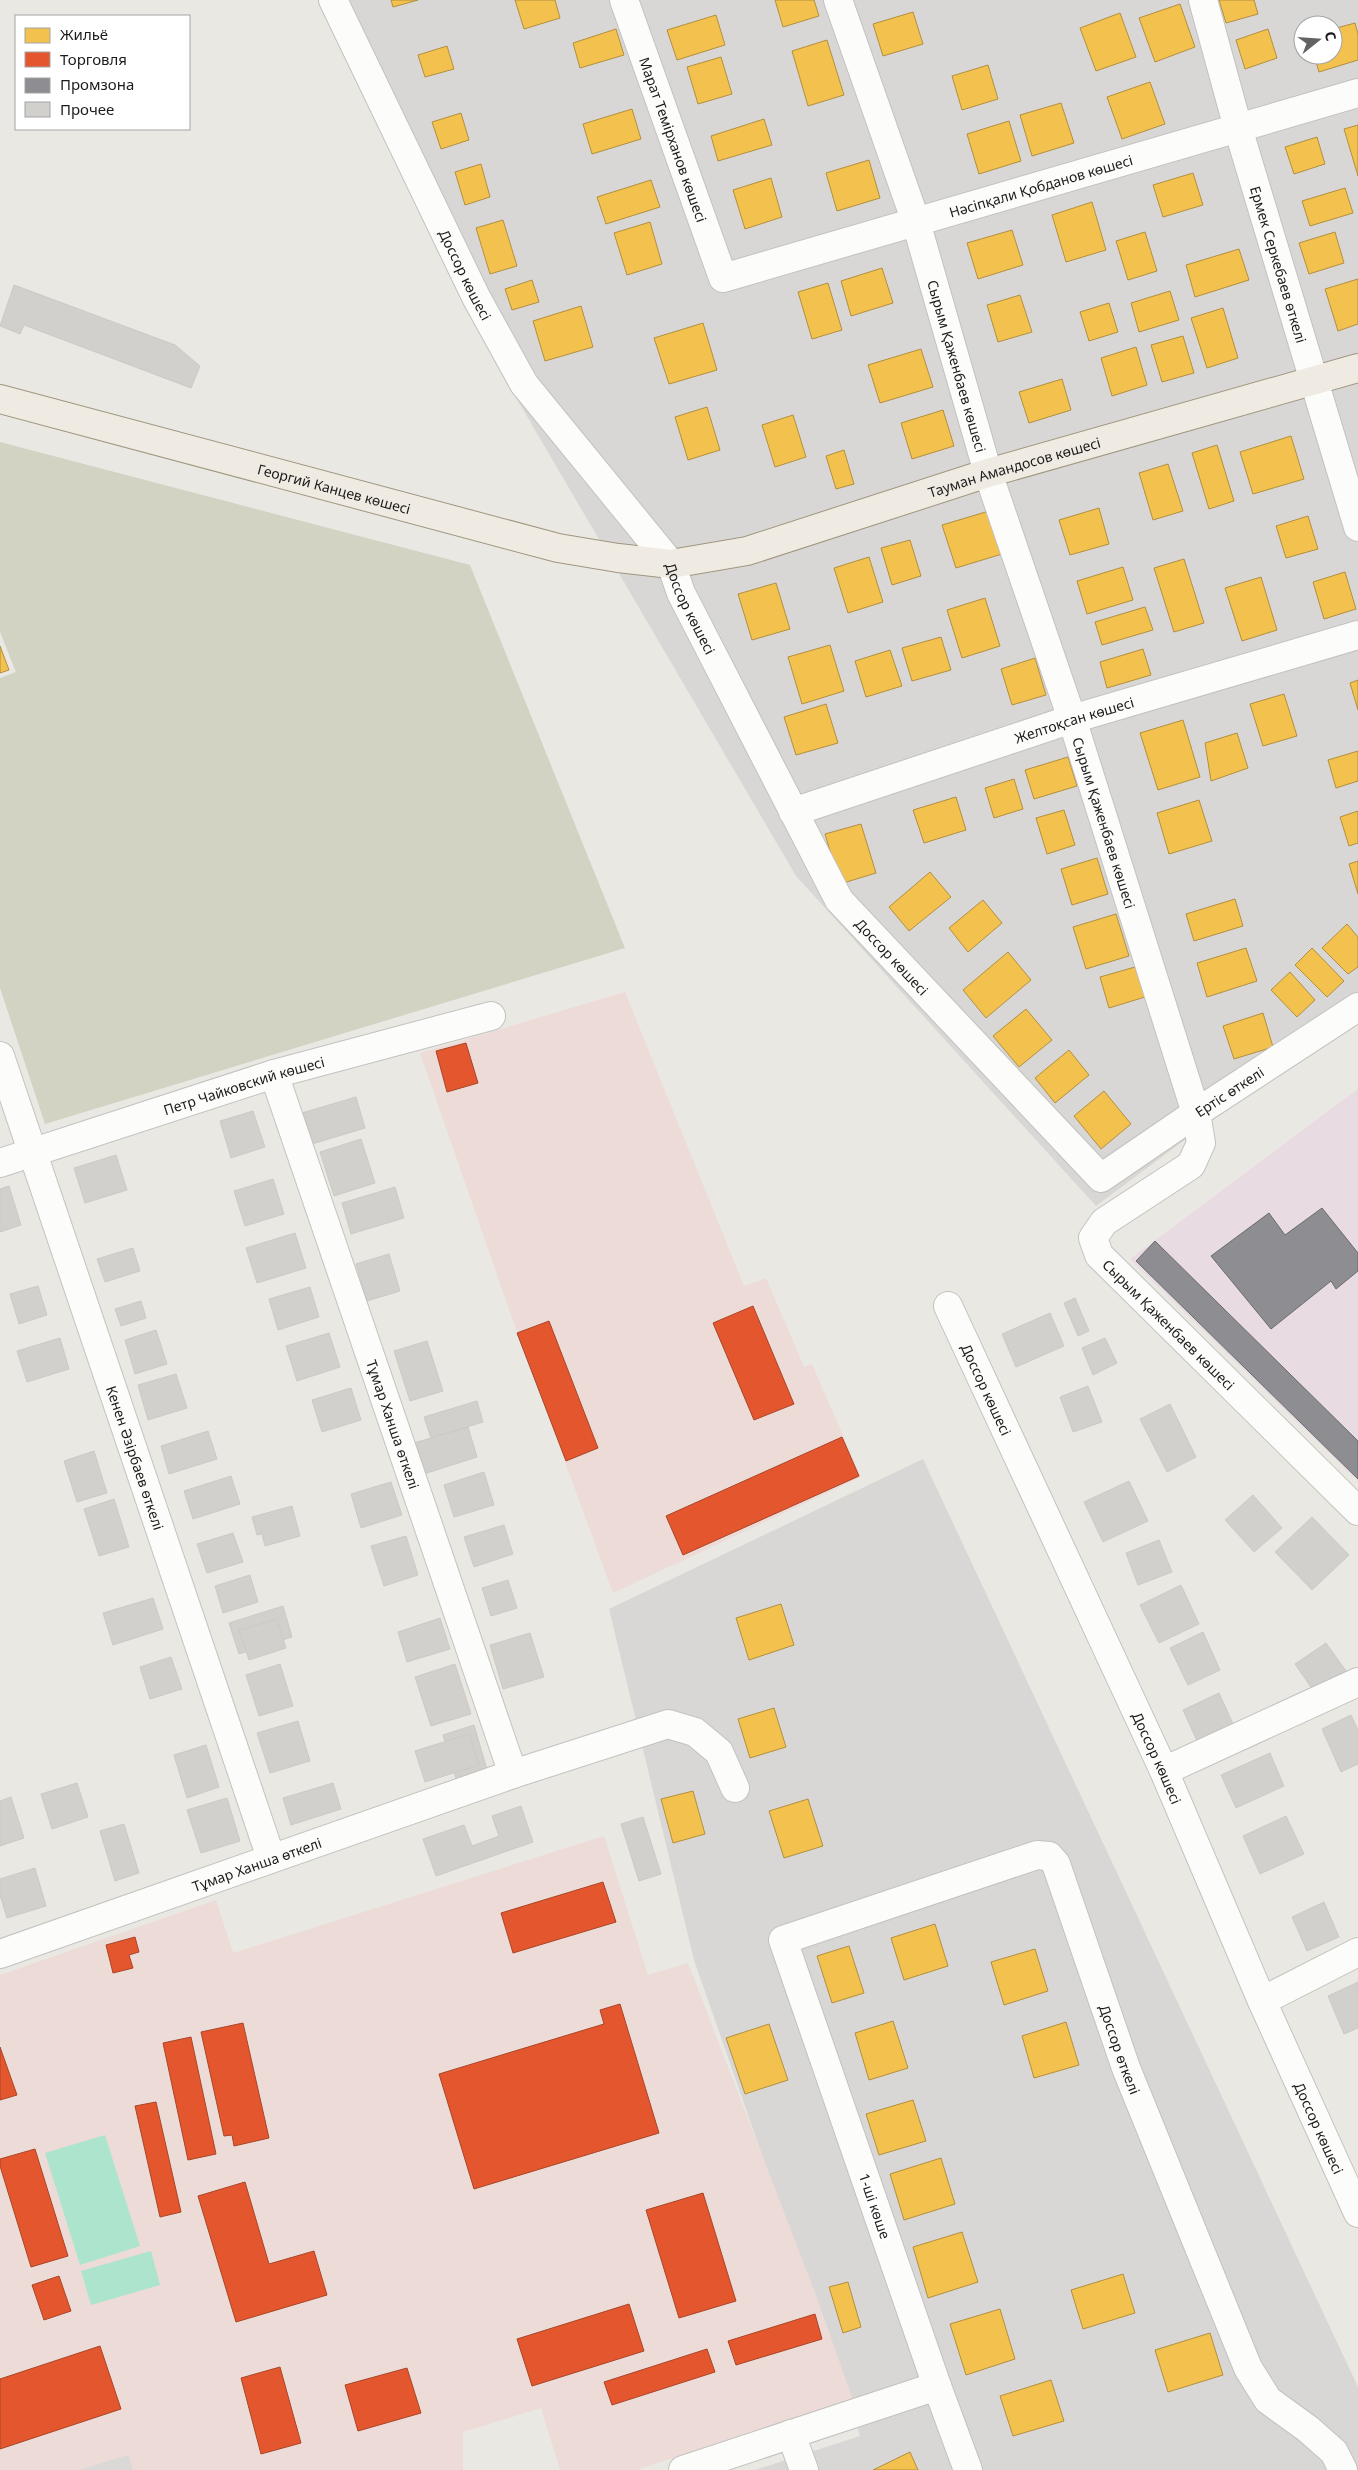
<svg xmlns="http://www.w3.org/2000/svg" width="1358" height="2470" font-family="'Noto Sans',sans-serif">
  <rect width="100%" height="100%" fill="#eae8e3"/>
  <!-- residential -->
  <g fill="#d9d7d5" fill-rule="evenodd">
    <path d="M324,0H1358V1011L1096,1206L796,876L518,401ZM1303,25H1333V55H1303Z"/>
    <polygon points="923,1459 1358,2387 1358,2470 755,2470 860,2436 694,1960 609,1609"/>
  </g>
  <!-- commercial -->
  <g fill="#eddbd7">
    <polygon points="625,992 744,1286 766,1278 804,1367 812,1364 861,1477 613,1593 511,1315 420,1053"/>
    <polygon points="604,1836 648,1975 688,1963 814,2290 853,2400 636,2470 560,2470 541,2408 463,2432 463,2470 0,2470 0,1975 216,1900 233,1953"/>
  </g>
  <!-- industrial -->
  <polygon fill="#e8dbe2" points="1358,1089 1358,1481 1130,1259"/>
  <!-- construction -->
  <polygon fill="#d3d3c4" points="0,442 470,565 625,948 45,1124 0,988 0,678 16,672 0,632"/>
  <!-- pitch -->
  <g fill="#ace4ce">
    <polygon points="105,2135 140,2246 80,2265 45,2153"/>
    <polygon points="151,2251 160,2285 91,2305 81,2271"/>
  </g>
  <!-- parking -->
  <polygon fill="#dad9d7" points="128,2455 133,2470 79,2470"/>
  <!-- homes -->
  <g fill="#f2c14e" stroke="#b28f3f">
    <polygon points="391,0 418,0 393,7"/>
    <polygon points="515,0 555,0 560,18 524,29"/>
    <polygon points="775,0 814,0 819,16 783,27"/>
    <polygon points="1219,0 1254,0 1258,14 1226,23"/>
    <polygon points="1180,4 1195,47 1155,62 1139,18"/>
    <polygon points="913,12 923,44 883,56 873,24"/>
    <polygon points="1120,13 1136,57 1096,71 1080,28"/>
    <polygon points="716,15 725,45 677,60 667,30"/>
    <polygon points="1355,23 1358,34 1358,60 1319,72 1314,55 1333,55 1333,29"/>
    <polygon points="616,29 624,55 580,68 573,43"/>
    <polygon points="1268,29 1277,58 1245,69 1236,40"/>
    <polygon points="827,40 844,95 808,106 792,51"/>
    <polygon points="447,46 454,69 425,77 418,55"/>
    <polygon points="721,57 732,94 698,104 687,67"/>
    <polygon points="988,65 998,99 962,110 952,76"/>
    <polygon points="1150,82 1165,124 1122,139 1107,97"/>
    <polygon points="1061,103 1074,143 1032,156 1020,115"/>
    <polygon points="632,109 641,139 592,154 583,124"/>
    <polygon points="461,113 469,140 441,149 432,122"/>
    <polygon points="764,119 772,145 718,161 711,136"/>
    <polygon points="1009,121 1021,161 979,174 967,134"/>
    <polygon points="1358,125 1358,176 1344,129"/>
    <polygon points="1317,137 1325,164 1294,174 1285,147"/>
    <polygon points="869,160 880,198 837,211 826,173"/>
    <polygon points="481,164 490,197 465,205 455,172"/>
    <polygon points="1193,173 1203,205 1163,217 1153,185"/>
    <polygon points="771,178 782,217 745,229 733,190"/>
    <polygon points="651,180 660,207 606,224 597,197"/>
    <polygon points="1345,188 1353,213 1310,226 1302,201"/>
    <polygon points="1092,202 1106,250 1066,262 1052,215"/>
    <polygon points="503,220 517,266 490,274 476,228"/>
    <polygon points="650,222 662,264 627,275 614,233"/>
    <polygon points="1012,230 1023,265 978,279 967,243"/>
    <polygon points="1145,232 1157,271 1128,280 1116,241"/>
    <polygon points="1335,232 1344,263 1309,274 1299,243"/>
    <polygon points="1239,249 1249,280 1195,297 1186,265"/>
    <polygon points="882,268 893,303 851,316 841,281"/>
    <polygon points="1358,279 1358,324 1338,331 1325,289"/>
    <polygon points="532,280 539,302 512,310 505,289"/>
    <polygon points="828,283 842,330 812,339 798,292"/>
    <polygon points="1170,291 1179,320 1139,332 1131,303"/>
    <polygon points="1020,295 1032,332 998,342 987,305"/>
    <polygon points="1109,303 1118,332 1089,341 1080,312"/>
    <polygon points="581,306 593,347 545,361 533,321"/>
    <polygon points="1223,308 1238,358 1207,368 1191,318"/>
    <polygon points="703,323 717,370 669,384 654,338"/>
    <polygon points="1183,336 1194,373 1162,382 1151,345"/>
    <polygon points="1136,347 1147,385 1112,396 1101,358"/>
    <polygon points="921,349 933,387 880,403 868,365"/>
    <polygon points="1062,379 1071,410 1029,423 1019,392"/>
    <polygon points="707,407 720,450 688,460 675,417"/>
    <polygon points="943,410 954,446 912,459 901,423"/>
    <polygon points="793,415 806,457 775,467 762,425"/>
    <polygon points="1291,436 1304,479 1253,494 1240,452"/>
    <polygon points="1217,445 1234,501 1209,509 1192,453"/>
    <polygon points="844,450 854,484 836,489 826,456"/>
    <polygon points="1168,464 1183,511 1153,520 1139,473"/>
    <polygon points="1099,508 1109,544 1070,555 1059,520"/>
    <polygon points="989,511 1002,554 956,568 942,525"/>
    <polygon points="1308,516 1318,549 1286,558 1276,526"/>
    <polygon points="910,540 921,576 892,585 881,548"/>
    <polygon points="869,557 883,602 848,613 834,568"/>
    <polygon points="1184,559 1204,623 1174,632 1154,568"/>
    <polygon points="1123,567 1133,600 1087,614 1077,581"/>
    <polygon points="1345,572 1356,609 1324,619 1313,582"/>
    <polygon points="1261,577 1277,630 1242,641 1225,588"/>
    <polygon points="776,583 790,629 752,640 738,594"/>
    <polygon points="985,598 1000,646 962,658 947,610"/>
    <polygon points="1145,607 1153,630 1102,645 1095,622"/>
    <polygon points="941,637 951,670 912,681 902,648"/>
    <polygon points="830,645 844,691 802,704 788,657"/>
    <polygon points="0,646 9,670 0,673"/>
    <polygon points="1143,649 1151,675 1107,688 1100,662"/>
    <polygon points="890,650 902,686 866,697 855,661"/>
    <polygon points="1035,658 1046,695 1012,705 1001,669"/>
    <polygon points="1358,680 1358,710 1350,683"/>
    <polygon points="1284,694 1297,736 1263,746 1250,704"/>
    <polygon points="826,704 838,743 796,755 784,717"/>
    <polygon points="1183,720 1200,777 1158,790 1140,733"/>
    <polygon points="1237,733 1248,768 1211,781 1205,743"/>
    <polygon points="1358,751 1358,781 1336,788 1328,760"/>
    <polygon points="1068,757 1077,786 1034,799 1025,770"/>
    <polygon points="1014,779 1023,809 994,818 985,788"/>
    <polygon points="956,797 966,830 924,843 913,810"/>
    <polygon points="1199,800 1212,841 1169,854 1157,813"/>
    <polygon points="1064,810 1075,845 1047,854 1036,818"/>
    <polygon points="1358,811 1358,843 1349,846 1340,817"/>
    <polygon points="861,824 876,873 840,884 825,834"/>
    <polygon points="1097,858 1108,894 1072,905 1061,869"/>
    <polygon points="1358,861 1358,894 1349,864"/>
    <polygon points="930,872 951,897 909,931 889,907"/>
    <polygon points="1235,899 1243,926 1194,941 1186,914"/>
    <polygon points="983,900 1002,923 968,952 949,928"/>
    <polygon points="1116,914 1129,956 1086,969 1073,927"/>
    <polygon points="1347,924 1358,937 1358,967 1348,974 1322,948"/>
    <polygon points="1246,948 1257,981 1207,997 1197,963"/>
    <polygon points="1312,948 1344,981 1327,997 1295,965"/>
    <polygon points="1008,952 1031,980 986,1018 963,990"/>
    <polygon points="1135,967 1145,997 1109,1008 1100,977"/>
    <polygon points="1290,972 1315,1000 1297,1017 1271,990"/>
    <polygon points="1026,1009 1052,1040 1019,1067 993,1036"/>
    <polygon points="1263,1013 1273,1047 1234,1059 1223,1026"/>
    <polygon points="1069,1050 1089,1075 1055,1103 1035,1078"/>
    <polygon points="1104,1091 1131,1124 1101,1149 1074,1116"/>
    <polygon points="781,1604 794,1645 749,1660 736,1618"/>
    <polygon points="774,1708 786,1747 750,1758 738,1719"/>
    <polygon points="693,1791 705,1834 673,1843 661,1799"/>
    <polygon points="808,1799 823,1846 784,1858 769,1811"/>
    <polygon points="935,1924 948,1966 904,1980 891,1938"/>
    <polygon points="849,1946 864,1993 832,2003 817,1956"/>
    <polygon points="1035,1949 1048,1991 1004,2005 991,1962"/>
    <polygon points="893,2021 908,2068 869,2080 855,2033"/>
    <polygon points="1066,2022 1079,2065 1034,2078 1022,2036"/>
    <polygon points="769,2024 788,2080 745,2094 726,2038"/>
    <polygon points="913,2100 926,2141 879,2155 866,2114"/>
    <polygon points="941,2158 955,2204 904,2220 890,2174"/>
    <polygon points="962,2232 978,2282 928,2298 913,2247"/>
    <polygon points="1123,2274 1135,2313 1083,2329 1071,2290"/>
    <polygon points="848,2282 861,2327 843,2333 829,2287"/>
    <polygon points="1000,2309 1015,2359 966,2375 950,2324"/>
    <polygon points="1210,2333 1223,2375 1168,2392 1155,2350"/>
    <polygon points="1051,2380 1064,2421 1013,2436 1000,2396"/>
    <polygon points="910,2452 918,2470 873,2470"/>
  </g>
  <!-- shops -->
  <g fill="#e4572e" stroke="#a84528">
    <polygon points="466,1043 478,1083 447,1092 436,1051"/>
    <polygon points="753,1306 794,1404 754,1420 713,1323"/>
    <polygon points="549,1321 598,1448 566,1461 517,1333"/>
    <polygon points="842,1437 859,1476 683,1555 666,1516"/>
    <polygon points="603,1882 616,1922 513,1953 501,1913"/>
    <polygon points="135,1937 139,1952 129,1955 133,1968 113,1973 106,1945"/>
    <polygon points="620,2004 659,2133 474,2189 439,2074 604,2024 600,2010"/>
    <polygon points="243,2023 269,2138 234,2146 232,2135 224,2136 201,2032"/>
    <polygon points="191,2037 216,2154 188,2160 163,2043"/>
    <polygon points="0,2047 17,2095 0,2100"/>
    <polygon points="156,2102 181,2212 160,2217 135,2106"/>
    <polygon points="35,2149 68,2256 31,2267 0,2166 0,2159"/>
    <polygon points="245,2182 269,2264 314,2251 327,2295 236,2322 198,2196"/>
    <polygon points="703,2193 736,2301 679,2318 646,2210"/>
    <polygon points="59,2276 71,2311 44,2320 32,2285"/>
    <polygon points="629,2304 644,2351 532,2386 517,2339"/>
    <polygon points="815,2314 822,2339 736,2365 728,2341"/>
    <polygon points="100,2346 121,2409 0,2449 0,2379"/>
    <polygon points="707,2349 715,2372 612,2405 604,2382"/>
    <polygon points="280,2367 301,2443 261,2454 241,2378"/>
    <polygon points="407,2368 421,2413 358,2431 345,2385"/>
  </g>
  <!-- industry -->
  <g fill="#8d8d92" stroke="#6b6b6e">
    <polygon points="1322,1208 1358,1253 1358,1271 1336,1289 1331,1281 1271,1329 1211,1256 1269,1213 1285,1235"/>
    <polygon points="1155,1241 1358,1441 1358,1479 1136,1261"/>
  </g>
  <!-- building -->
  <g fill="#d2d0cc" stroke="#cdc9c4">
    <polygon points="14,285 175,345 200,366 191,388 24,325 20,334 0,326"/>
    <polygon points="356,1097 365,1128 312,1144 302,1113"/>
    <polygon points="253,1111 265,1147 231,1158 220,1121"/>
    <polygon points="361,1139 375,1183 334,1196 320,1152"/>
    <polygon points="116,1155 127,1190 85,1203 74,1168"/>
    <polygon points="273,1179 284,1214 245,1226 234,1191"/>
    <polygon points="9,1186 21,1225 0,1232 0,1189"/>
    <polygon points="395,1187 404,1218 351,1234 342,1203"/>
    <polygon points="295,1233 306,1268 257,1283 246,1248"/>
    <polygon points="133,1248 140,1271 105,1282 97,1259"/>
    <polygon points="389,1254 400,1291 367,1301 356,1264"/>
    <polygon points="38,1286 47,1315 19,1324 10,1294"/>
    <polygon points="310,1287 319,1317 278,1330 269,1299"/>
    <polygon points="1075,1298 1089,1331 1078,1336 1064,1303"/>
    <polygon points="141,1301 146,1318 121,1326 115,1309"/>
    <polygon points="1050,1313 1064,1346 1016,1367 1002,1334"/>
    <polygon points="156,1330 167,1364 135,1374 125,1340"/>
    <polygon points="329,1333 340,1367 297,1381 286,1346"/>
    <polygon points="60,1338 69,1369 27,1382 17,1351"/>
    <polygon points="1105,1338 1117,1363 1093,1375 1082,1348"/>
    <polygon points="427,1341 443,1391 410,1401 394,1351"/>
    <polygon points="176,1374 187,1408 148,1420 138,1385"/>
    <polygon points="1088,1386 1102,1422 1073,1432 1060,1397"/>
    <polygon points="351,1388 361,1420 322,1432 312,1400"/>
    <polygon points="477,1401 483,1422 431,1438 424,1417"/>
    <polygon points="1170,1404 1196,1457 1167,1472 1140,1419"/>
    <polygon points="468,1427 477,1457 424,1474 414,1443"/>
    <polygon points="208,1431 217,1459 169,1474 161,1446"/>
    <polygon points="94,1451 107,1493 77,1502 64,1461"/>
    <polygon points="484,1472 494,1505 454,1517 444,1485"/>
    <polygon points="231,1476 240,1504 193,1519 184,1491"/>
    <polygon points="1129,1481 1148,1521 1103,1542 1084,1502"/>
    <polygon points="391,1482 402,1515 361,1528 351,1494"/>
    <polygon points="1253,1495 1282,1528 1254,1552 1225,1520"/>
    <polygon points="114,1499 129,1547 99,1556 84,1509"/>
    <polygon points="292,1506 300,1536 265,1546 262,1534 257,1535 252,1517"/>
    <polygon points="1312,1517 1349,1555 1312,1590 1275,1552"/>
    <polygon points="504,1525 513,1554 474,1567 464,1537"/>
    <polygon points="233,1533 243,1562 207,1573 197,1544"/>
    <polygon points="406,1536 418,1575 384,1586 371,1546"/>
    <polygon points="1159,1540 1172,1572 1138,1585 1126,1553"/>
    <polygon points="250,1575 258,1602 223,1613 215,1586"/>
    <polygon points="508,1580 517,1608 491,1616 482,1588"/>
    <polygon points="1181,1585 1199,1624 1159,1643 1140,1605"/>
    <polygon points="153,1598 163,1629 113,1645 103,1613"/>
    <polygon points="283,1606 292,1637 239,1654 229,1623"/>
    <polygon points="440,1618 450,1649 407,1662 398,1632"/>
    <polygon points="277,1619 286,1648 249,1660 239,1630"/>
    <polygon points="1203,1632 1220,1670 1188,1685 1170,1648"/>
    <polygon points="530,1633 544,1677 503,1689 490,1645"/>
    <polygon points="1326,1643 1346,1671 1315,1693 1295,1664"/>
    <polygon points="171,1657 182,1689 150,1699 140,1667"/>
    <polygon points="280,1664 293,1706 259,1716 246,1675"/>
    <polygon points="455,1664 471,1714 431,1726 415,1677"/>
    <polygon points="1219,1693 1234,1726 1198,1743 1183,1710"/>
    <polygon points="1351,1715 1358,1730 1358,1764 1341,1772 1322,1729"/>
    <polygon points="298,1721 310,1761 270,1773 257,1733"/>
    <polygon points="474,1725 488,1773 457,1782 443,1735"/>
    <polygon points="469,1734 479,1765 425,1782 415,1751"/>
    <polygon points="206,1745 219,1787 187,1798 174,1755"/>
    <polygon points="1270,1753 1284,1786 1236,1808 1221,1775"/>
    <polygon points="77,1783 88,1817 52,1829 41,1794"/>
    <polygon points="333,1783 341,1809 291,1825 283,1798"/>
    <polygon points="11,1797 24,1838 0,1846 0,1801"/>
    <polygon points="227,1798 240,1841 201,1853 187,1810"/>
    <polygon points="521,1806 533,1842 436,1876 423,1839 464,1825 472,1846 499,1836 492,1816"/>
    <polygon points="1286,1816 1304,1854 1260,1874 1243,1836"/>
    <polygon points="643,1817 661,1874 639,1881 621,1824"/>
    <polygon points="124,1824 139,1873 115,1881 100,1831"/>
    <polygon points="35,1868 46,1906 7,1918 0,1895 0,1879"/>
    <polygon points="1324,1902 1339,1937 1307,1951 1292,1917"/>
    <polygon points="1358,1982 1358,2028 1344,2034 1328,1996"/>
  </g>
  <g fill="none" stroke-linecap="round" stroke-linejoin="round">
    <defs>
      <g id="minor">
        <path id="s1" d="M333,0L476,297L524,384L671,564L681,593L839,900L1101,1178L1196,1113L1358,1007"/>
        <path id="s2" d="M624,0L723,278L1358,93"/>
        <path id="s3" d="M838,0L916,222L988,473L1072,719L1196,1113L1201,1143L1191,1165L1104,1222L1093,1238L1099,1255L1358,1511"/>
        <path id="s4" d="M1203,0L1238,128L1358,527"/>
        <path id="s5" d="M793,812L1072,719L1358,635"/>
        <path id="s6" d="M0,1056L271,1858"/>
        <path id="s7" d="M274,1074L513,1774"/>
        <path id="s8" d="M0,1163L274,1074L491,1016"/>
        <path id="s9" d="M948,1306L1164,1771L1262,2001L1358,2213"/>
        <polyline points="1164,1771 1358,1682"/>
        <path id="s10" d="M0,1954L513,1774L668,1724L695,1732L719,1752L735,1788"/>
        <polyline points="1262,2001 1358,1952"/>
        <polyline points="791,2434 804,2470"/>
        <polyline points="683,2470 937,2386"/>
        <path id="s11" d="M968,2470L937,2386L783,1940L1037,1855L1049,1856L1056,1864L1126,2068L1248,2368L1268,2400L1308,2429L1334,2452L1343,2470"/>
      </g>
      <g id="major">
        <path id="s12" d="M0,399L558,548L618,558L671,564L747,551L988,473L1358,368"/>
      </g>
    </defs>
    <!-- minor casing -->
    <use href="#minor" stroke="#c2c2bf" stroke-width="30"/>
    <!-- major casing -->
    <use href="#major" stroke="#a09680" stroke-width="30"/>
    <!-- minor -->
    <use href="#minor" stroke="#fcfcfb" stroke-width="28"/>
    <!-- major -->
    <use href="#major" stroke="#f0ebe2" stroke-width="28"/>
  </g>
  <g text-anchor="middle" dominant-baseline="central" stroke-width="5" stroke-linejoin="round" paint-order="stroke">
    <!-- street labels -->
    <g font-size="14" fill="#1b1b1b" stroke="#fff">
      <text stroke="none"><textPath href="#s2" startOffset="148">Марат Темірханов көшесі</textPath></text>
      <text stroke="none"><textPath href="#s2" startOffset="626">Нәсіпқали Қобданов көшесі</textPath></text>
      <text stroke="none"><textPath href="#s4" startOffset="275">Ермек Серкебаев өткелі</textPath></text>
      <text stroke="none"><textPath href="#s1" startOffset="305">Доссор көшесі</textPath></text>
      <text stroke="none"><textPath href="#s3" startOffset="385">Сырым Қаженбаев көшесі</textPath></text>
      <text stroke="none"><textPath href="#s12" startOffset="1049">Тауман Амандосов көшесі</textPath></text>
      <text stroke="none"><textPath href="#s12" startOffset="346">Георгий Канцев көшесі</textPath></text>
      <text stroke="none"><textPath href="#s1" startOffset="710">Доссор көшесі</textPath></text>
      <text stroke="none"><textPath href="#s5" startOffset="296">Желтоқсан көшесі</textPath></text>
      <text stroke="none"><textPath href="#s3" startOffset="865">Сырым Қаженбаев көшесі</textPath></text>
      <text stroke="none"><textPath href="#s1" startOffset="1115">Доссор көшесі</textPath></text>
      <text stroke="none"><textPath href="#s8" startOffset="256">Петр Чайковский көшесі</textPath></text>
      <text stroke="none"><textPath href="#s1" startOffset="1574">Ертіс өткелі</textPath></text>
      <text stroke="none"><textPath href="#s3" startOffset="1464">Сырым Қаженбаев көшесі</textPath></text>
      <text stroke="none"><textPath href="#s9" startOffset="92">Доссор көшесі</textPath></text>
      <text stroke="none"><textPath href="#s7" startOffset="370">Тұмар Ханша өткелі</textPath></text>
      <text stroke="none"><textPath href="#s6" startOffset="424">Кенен Әзірбаев өткелі</textPath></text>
      <text stroke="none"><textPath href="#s9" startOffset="498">Доссор көшесі</textPath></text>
      <text stroke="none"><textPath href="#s10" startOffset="272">Тұмар Ханша өткелі</textPath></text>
      <text stroke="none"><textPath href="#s11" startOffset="1048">Доссор өткелі</textPath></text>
      <text stroke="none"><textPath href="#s9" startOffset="902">Доссор көшесі</textPath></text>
      <text transform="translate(875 2206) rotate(71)">1-ші көше</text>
    </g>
  </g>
  <!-- legend -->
  <rect x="15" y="15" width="175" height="115" fill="#ffffff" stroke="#a4a4a4"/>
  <rect x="25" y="28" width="25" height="15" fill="#f2c14e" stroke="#a4a4a4"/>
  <text x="60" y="40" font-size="15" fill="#1b1b1b">Жильё</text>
  <rect x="25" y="52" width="25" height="15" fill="#e4572e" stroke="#a4a4a4"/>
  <text x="60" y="65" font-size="15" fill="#1b1b1b">Торговля</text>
  <rect x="25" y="78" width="25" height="15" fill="#8d8d92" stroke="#a4a4a4"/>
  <text x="60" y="90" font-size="15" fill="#1b1b1b">Промзона</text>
  <rect x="25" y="102" width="25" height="15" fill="#d2d0cc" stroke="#a4a4a4"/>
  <text x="60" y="115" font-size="15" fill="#1b1b1b">Прочее</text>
  <!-- north arrow -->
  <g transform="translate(1318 40) rotate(73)"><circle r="24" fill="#ffffff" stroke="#a4a4a4"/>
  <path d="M0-4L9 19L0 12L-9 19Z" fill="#636361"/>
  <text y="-8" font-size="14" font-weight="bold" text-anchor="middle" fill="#1b1b1b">С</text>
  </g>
</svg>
